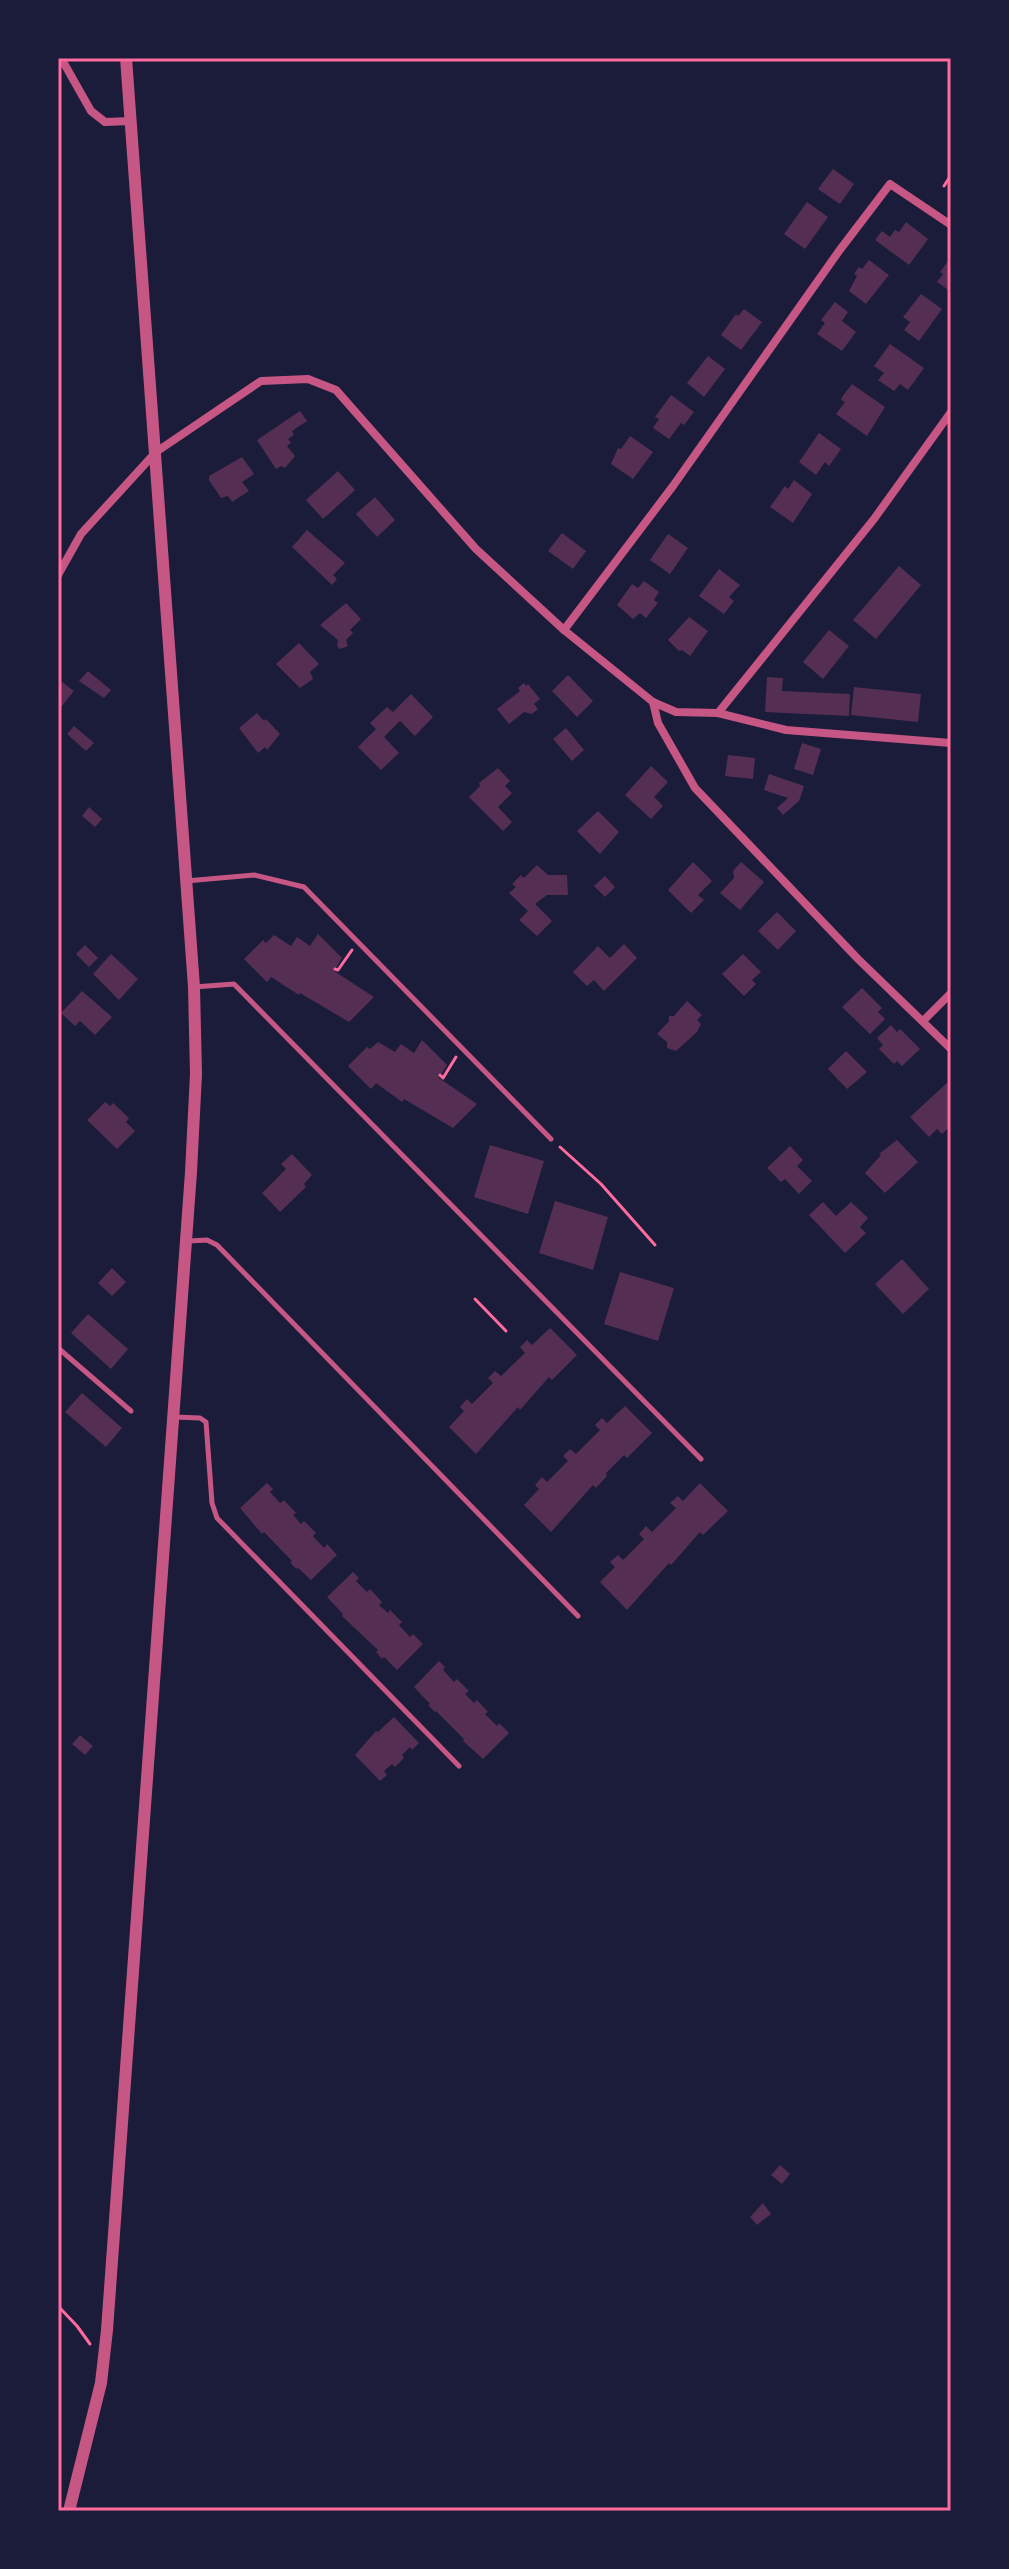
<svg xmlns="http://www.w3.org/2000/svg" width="1009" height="2569" font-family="'Work Sans',sans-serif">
  <rect width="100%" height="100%" fill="#1b1b3a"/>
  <!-- building -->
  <g fill="#542f53">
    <polygon points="833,169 854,184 840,204 818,189"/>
    <polygon points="807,202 828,217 805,249 784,234"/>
    <polygon points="906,222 928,239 909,265 875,240 882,231 890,237 895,230 899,232"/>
    <polygon points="951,257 951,292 937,282 943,274 940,272"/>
    <polygon points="869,260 889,275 866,304 849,291 857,276 854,274 859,267 862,269"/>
    <polygon points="921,294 942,309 919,341 904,330 910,322 903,317"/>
    <polygon points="835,302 848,312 842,321 856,332 842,351 817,334 825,323 821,320"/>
    <polygon points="744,309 762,322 741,350 721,335 736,314 738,316"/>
    <polygon points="890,344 924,368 908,390 900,384 894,391 878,380 884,373 874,366"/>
    <polygon points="708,356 725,369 704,397 687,383"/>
    <polygon points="852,384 885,407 867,436 836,414 845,402 841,400 842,397"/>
    <polygon points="671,395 694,412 684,425 681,423 669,439 653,428 659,419 655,417"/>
    <polygon points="300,411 307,421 292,431 294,435 288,439 291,443 287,446 295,456 285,468 281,466 276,469 257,440"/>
    <polygon points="819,433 841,449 829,466 825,462 816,475 799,462"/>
    <polygon points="630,436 653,452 633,479 611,464 618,448 621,449"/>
    <polygon points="242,457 254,474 242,482 249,491 232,502 228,496 221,498 209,480 209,476"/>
    <polygon points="338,471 355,490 323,519 306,500"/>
    <polygon points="794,480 812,494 793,523 770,507 785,486 788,489"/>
    <polygon points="375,497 395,520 377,537 356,514"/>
    <polygon points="307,530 345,563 333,575 337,579 332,585 292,547"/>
    <polygon points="562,533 586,551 573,569 548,551"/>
    <polygon points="668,534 688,548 670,574 650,560"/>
    <polygon points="899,566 921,585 876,639 853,620"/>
    <polygon points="719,569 740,585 729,597 734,601 724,614 699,596"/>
    <polygon points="644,581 659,592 654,600 658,603 646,618 640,613 633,619 617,605 632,584 638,588"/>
    <polygon points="346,603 361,619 350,630 353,633 346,640 348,646 340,649 337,646 338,640 320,625"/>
    <polygon points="689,617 708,631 690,656 682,650 679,651 668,640"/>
    <polygon points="829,630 849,646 823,679 803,662"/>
    <polygon points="299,643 319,664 310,672 313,679 300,688 276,664"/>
    <polygon points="88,671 111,690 104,698 79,681"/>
    <polygon points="568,675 593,701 577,717 552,691"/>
    <polygon points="767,677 783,678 782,691 850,694 849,716 765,712"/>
    <polygon points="58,679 74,691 58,711"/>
    <polygon points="524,683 526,686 528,684 540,699 534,704 538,709 532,714 524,712 509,724 497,709 520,691 518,688"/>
    <polygon points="854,687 921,694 918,722 851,715"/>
    <polygon points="411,694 433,717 415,736 400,721 384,737 399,753 381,770 358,747 376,729 370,723 387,707 393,712"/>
    <polygon points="257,713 264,721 266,719 280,734 267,750 265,747 258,753 239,728"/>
    <polygon points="74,726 94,743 86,751 67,734"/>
    <polygon points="566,728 584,750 572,761 553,739"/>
    <polygon points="802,743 821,749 813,775 794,769"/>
    <polygon points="728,755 755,758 753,779 725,776"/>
    <polygon points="651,766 668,782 654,797 663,806 651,819 625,795"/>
    <polygon points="498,768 510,781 505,786 512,793 498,807 512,822 503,831 469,797 480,786 479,783"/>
    <polygon points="769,774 804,786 799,801 783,815 777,808 788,798 764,790"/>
    <polygon points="89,807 102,819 95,827 82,816"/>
    <polygon points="598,811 619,832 600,854 577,831"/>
    <polygon points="693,862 712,881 698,895 704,900 691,913 668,890"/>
    <polygon points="741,862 764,882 740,910 720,893 734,878 733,871"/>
    <polygon points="537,865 548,875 567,875 568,895 547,895 535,904 552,921 537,936 519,920 528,911 509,893 516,887 512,884 521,875 524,878"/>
    <polygon points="605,876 615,887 605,897 594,886"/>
    <polygon points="777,912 796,931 778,950 758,931"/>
    <polygon points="318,934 342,958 334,971 374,997 349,1022 300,993 299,995 271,977 267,982 244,959 263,940 266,943 274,935 291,946 297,937 310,946"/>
    <polygon points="624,944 637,958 604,991 594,980 587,986 573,972 598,946 610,958"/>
    <polygon points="85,945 98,958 89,967 76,954"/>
    <polygon points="111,954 138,979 119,1000 93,974"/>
    <polygon points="743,954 761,972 752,980 756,984 744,996 722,974"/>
    <polygon points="862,988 882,1008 878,1012 885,1019 870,1034 842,1007"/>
    <polygon points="82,991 112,1017 95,1035 80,1021 75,1026 61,1013"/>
    <polygon points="687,1001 702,1015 697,1020 701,1024 697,1032 676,1051 667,1048 667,1042 657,1034 669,1021 669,1016 674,1016"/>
    <polygon points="891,1025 897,1032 900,1029 920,1049 902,1066 897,1061 894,1064 879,1049 883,1045 877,1038"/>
    <polygon points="422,1040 447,1065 439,1078 477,1104 453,1128 404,1099 402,1102 376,1083 371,1089 348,1066 367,1047 370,1049 378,1042 395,1052 401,1044 414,1053"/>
    <polygon points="846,1051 867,1072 847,1089 828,1069"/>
    <polygon points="948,1082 951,1085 951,1126 942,1134 937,1129 929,1137 910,1117"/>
    <polygon points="105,1102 110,1106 113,1103 129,1118 126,1122 135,1131 117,1149 87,1120"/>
    <polygon points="897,1140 918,1162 885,1193 865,1173 881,1155 879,1154"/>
    <polygon points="490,1145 544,1161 528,1214 474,1197"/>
    <polygon points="790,1146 803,1160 797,1166 812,1181 799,1194 785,1179 781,1182 767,1168"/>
    <polygon points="292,1154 312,1175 304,1184 306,1187 280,1212 262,1193 286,1169 281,1164"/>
    <polygon points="555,1201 608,1217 593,1270 539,1253"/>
    <polygon points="823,1202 836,1216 851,1202 868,1218 860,1227 866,1233 845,1253 809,1215"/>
    <polygon points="902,1259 929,1289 903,1314 875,1284"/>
    <polygon points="112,1268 126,1282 112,1296 98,1283"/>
    <polygon points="620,1272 674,1288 658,1341 604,1324"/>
    <polygon points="88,1314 128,1349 111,1369 71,1333"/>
    <polygon points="550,1328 577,1355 552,1380 549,1377 520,1410 518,1407 476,1454 449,1427 464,1411 460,1407 467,1399 472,1404 493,1383 488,1378 495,1371 501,1376 525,1353 520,1347 527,1340 532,1345"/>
    <polygon points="82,1393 122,1428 106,1447 65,1412"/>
    <polygon points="625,1406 652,1433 627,1458 624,1455 606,1473 607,1476 596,1488 593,1485 551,1532 524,1505 539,1489 535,1485 542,1477 547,1482 568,1461 563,1456 570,1449 576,1454 600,1430 595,1425 602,1418 607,1423"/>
    <polygon points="267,1483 273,1489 270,1492 280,1503 284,1500 296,1513 293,1515 301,1524 304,1521 316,1533 313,1536 324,1548 327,1544 337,1555 311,1580 298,1568 296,1569 290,1562 292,1561 264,1532 262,1534 240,1508"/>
    <polygon points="700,1483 728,1511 703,1535 700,1532 671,1565 669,1563 627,1610 600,1582 615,1567 610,1562 618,1555 623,1560 644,1539 639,1534 646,1526 652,1532 676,1508 670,1503 678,1496 683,1501"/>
    <polygon points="353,1572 359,1578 356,1581 367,1592 370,1589 382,1602 379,1605 388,1613 390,1610 402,1622 399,1625 410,1637 413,1634 423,1644 397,1670 384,1657 382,1659 376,1652 378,1650 342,1616 343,1614 327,1597"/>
    <polygon points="439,1661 445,1667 443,1670 454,1682 457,1679 469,1691 465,1694 474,1703 477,1700 488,1712 485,1714 497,1726 499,1723 509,1733 483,1759 463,1741 464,1739 436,1711 435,1712 428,1705 430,1704 414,1687"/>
    <polygon points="394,1717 419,1743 412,1750 410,1747 402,1755 404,1758 395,1767 392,1764 384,1771 387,1775 380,1781 355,1755 376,1731 378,1732"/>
    <polygon points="80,1735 93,1746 85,1755 72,1744"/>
    <polygon points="780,2165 790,2174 782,2184 771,2175"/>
    <polygon points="763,2203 771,2214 757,2225 750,2217"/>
  </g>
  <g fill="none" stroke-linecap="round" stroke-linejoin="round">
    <!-- path -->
    <g stroke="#ff6b9d" stroke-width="3">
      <polyline points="944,186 951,175"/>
      <polyline points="335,969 338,970 352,950"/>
      <polyline points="440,1075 443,1078 456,1057"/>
      <polyline points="560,1147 601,1184 655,1245"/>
      <polyline points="475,1299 506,1331"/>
      <polyline points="58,2306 77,2326 90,2344"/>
    </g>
    <!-- service -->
    <g stroke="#c65784" stroke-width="5">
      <polyline points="186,881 254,875 304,887 551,1139"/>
      <polyline points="194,987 234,984 701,1459"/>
      <polyline points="189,1241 207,1240 217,1245 578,1616"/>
      <polyline points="58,1348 131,1411"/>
      <polyline points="174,1417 200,1418 206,1422 212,1503 217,1518 459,1766"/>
    </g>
    <!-- minor -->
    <g stroke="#c65784" stroke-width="8">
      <polyline points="61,58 91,111 105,122 131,121"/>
      <polyline points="58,575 81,534 156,452 261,381 308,379 336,390 476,549 564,630 653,702 676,712 718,713 786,730 951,743"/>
      <polyline points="564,630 673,486 839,251 890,184 951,225"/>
      <polyline points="653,702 658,723 695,788 858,959 951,1049"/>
      <polyline points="718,713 874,519 951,412"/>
      <polyline points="924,1020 951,993"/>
    </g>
    <!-- tertiary -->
    <polyline stroke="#c65784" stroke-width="12" points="69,2511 101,2383 107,2330 191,1172 196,1074 194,987 126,58"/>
  </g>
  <!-- border -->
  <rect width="1009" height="2569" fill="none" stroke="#1b1b3a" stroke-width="120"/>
  <rect x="60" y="60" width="889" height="2449" fill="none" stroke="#ff6b9d" stroke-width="3"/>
</svg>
